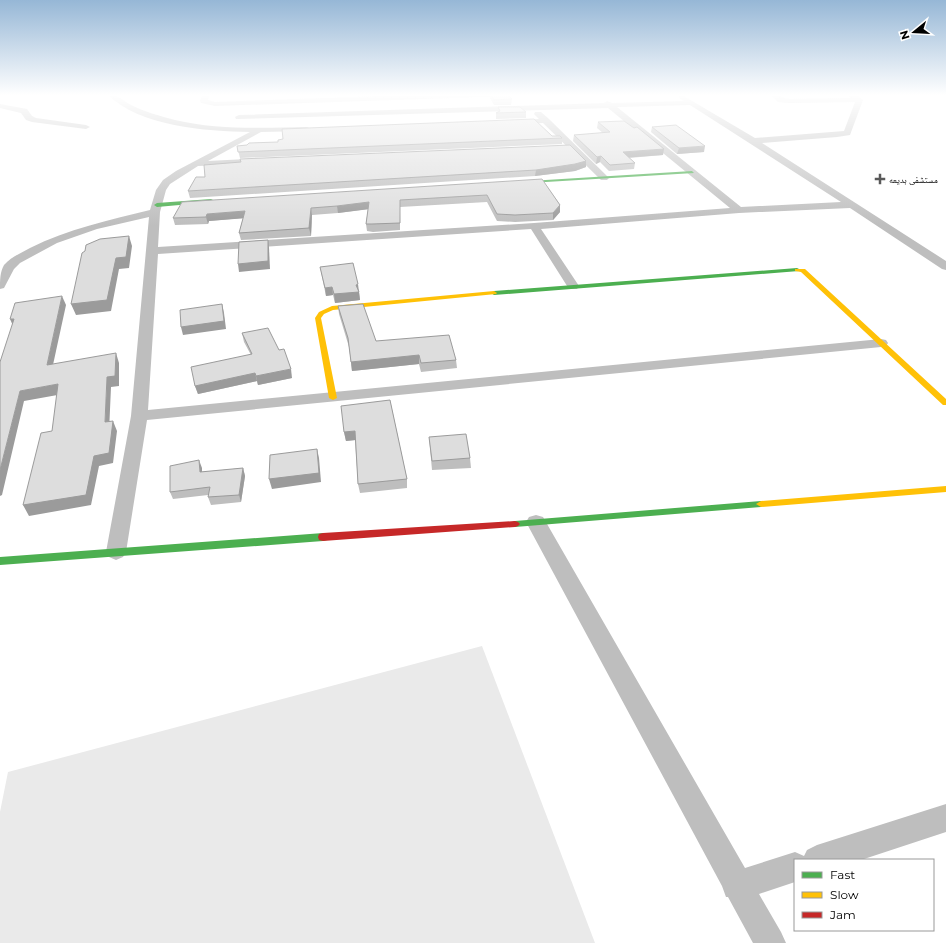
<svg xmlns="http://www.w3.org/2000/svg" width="946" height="943" font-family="Montserrat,'Noto Naskh Arabic',sans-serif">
  <rect width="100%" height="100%" fill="#fff"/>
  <!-- green -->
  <polygon fill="#eaeaea" points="482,646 595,943 0,943 0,812 8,772"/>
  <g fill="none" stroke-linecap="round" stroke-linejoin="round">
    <!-- street -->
    <g fill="#bebebe" fill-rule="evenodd">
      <path d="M107,94C119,94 121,100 131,105C145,112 160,116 175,120C217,130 264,128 307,127L311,129L307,131L261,132L208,161L264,158L267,159L268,161L267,163L198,166L170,184L166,190L160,212L158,247L534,223L730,208L608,108L236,119L235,117L239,115L604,103L607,101L612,103L684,101L678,97L682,95L755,138L844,131L855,102L789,103L778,102L770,94C777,94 782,98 789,99L851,98L846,94H854L863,100L850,135L837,137L762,143L946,261V270L942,269L850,208L739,213L541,229L579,286L577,289H569L531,229L158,254L148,410L881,339L886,340L888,343L886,346L881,347L147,420L126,552L123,557L116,560L109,557L106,552L131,416L149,217L97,229L57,243L20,263L14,269L4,288L0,289C0,280 0,272 4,265C11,257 21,253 30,248C68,229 109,220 150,210L156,190L163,180L176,171L250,132C206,131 140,127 107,94ZM690,105L841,202L741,207L617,107Z"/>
      <polygon points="203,94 210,94 208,100 215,102 441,94 516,94 513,96 215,106 201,103 200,101"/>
      <polygon points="0,104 27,109 32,116 36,118 86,125 90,127 86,129 32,122 26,120 21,113 0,108"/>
      <polygon points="535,112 541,112 549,119 607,176 609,178 607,180 601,180 543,123 513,124 509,122 513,120 539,119 534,114"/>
      <polygon points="536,515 543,517 745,868 795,852 804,856 807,850 817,845 946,804 946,832 861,860 795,860 795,882 759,894 781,932 786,943 753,943 728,897 726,897 722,886 526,522 529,517"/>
    </g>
    <!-- fast -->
    <g fill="#4caf50" fill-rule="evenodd">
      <polygon points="692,171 694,173 513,184 511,183 513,182"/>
      <polygon points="211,199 213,200 213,202 157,207 154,205 157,203"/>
      <polygon points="797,268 799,269 799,271 494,295 491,293 494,291"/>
      <polygon points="761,501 766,504 761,507 515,527 512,526 510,524 512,522 515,521"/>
      <polygon points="323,533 327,534 328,537 327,540 323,541 0,565 0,557"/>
    </g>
    <!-- slow -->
    <g fill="#ffc107" fill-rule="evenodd">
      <polygon points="795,269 805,269 946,399 946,405 943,405 801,272 795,271"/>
      <polygon points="494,291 497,293 496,294 333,310 324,314 321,318 337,398 333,400 329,398 315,318 319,312 332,306"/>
      <polygon points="946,486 946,492 761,507 756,504 761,501"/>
    </g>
    <!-- jam -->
    <polygon fill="#c62828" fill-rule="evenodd" points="515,521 518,522 520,524 518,526 515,527 323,541 319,540 318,537 319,534 323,533"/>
  </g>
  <!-- wall -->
  <g fill="#bebebe">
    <polygon points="490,94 506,94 512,99 511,105 494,105 490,98"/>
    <polygon points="498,107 526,112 526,118 496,119 496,113 498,112"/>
    <polygon points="598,122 663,155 629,158 635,163 634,169 609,171 600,162 596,164 573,141 574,135 603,133 597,128"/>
    <polygon points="652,127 704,152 677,154 651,132"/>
    <polygon points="552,136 562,138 562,144 240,158 237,146"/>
    <polygon points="586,161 586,167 575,171 535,176 190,198 188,191"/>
    <polygon points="542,179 560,205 560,212 553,220 515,222 497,221 487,202 400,207 400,230 373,232 367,231 366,224 368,209 338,213 312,215 311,236 241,240 239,233 243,218 209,221 208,224 175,225 173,218"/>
    <polygon points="320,267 359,292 360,300 335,303 333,295 326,296"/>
    <polygon points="338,306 376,341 456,360 457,368 421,372 419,364 352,371 349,347 339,314"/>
    <polygon points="242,333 292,378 258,385 257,381 198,394 195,386 251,355 244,342"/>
    <polygon points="390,400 407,479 407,488 360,493 358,484 355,440 346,441 344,432"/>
    <polygon points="429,437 470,458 471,468 432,470"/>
    <polygon points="202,468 202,472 243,468 245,476 241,502 211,505 208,497 208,495 173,499 170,492"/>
  </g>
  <!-- shaded-wall -->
  <g fill="#9b9b9b">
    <polygon points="705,146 704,152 677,154 679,148"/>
    <polygon points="664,149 663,155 622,158 623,152"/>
    <polygon points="601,156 600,162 596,164 597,157"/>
    <polygon points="586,161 586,167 575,171 535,176 536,170"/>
    <polygon points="369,202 370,209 338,213 337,206"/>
    <polygon points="560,205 560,212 553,220 553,213"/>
    <polygon points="311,208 312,215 311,236 309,228"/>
    <polygon points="245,211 247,218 209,221 208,224 206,217 207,214"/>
    <polygon points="129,236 132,246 129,268 119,269 111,311 76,315 71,304 116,258"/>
    <polygon points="268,240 269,248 270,269 239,272 238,264"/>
    <polygon points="358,284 360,300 335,303 334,294 356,285"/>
    <polygon points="332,287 333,295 326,296 325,288"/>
    <polygon points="62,296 66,305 51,374 47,365"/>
    <polygon points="222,304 224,313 226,329 183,335 181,327"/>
    <polygon points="10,319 14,319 14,328"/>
    <polygon points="116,353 119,363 119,386 111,387 109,432 105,422 107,377"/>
    <polygon points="419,355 419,364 352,371 351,362"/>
    <polygon points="291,369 292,378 258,385 256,376"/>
    <polygon points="255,373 257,381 198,394 195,386"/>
    <polygon points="58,384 63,394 24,401 2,495 0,496 0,470 20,391"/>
    <polygon points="113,421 117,431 113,463 99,466 91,505 29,516 23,505"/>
    <polygon points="355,431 356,440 346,441 344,432"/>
    <polygon points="317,449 319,458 321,482 272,489 269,479"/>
    <polygon points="199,460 202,468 202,479 200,472"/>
    <polygon points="243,468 245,476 241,502 239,495"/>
  </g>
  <!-- building -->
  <g fill="#ddd" stroke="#9b9b9b">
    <polygon points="491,94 506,94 512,99 494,100"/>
    <polygon points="498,107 520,107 526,112 496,113 500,111"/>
    <polygon points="534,119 552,136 560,136 562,138 238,152 237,146 247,145 249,143 278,142 278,140 283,139 282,129"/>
    <polygon points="624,121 634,128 637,127 664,149 623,152 635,163 610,165 601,156 597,157 574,135 610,132 598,122"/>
    <polygon points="676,125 705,146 679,148 652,127"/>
    <polygon points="570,145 586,161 575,164 536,170 188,191 196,177 205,177 204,165 241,162 240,159"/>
    <polygon points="542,179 560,205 553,213 515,215 497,214 487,195 400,200 400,223 372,224 366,224 369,202 337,206 311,208 309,228 239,233 245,211 207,214 206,217 173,218 182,202"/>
    <polygon points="129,236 126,257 116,258 107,300 71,304 82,253 85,251 86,245 100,239"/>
    <polygon points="268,240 268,261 238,264 239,242"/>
    <polygon points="353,263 358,284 356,285 359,292 334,294 332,287 325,288 320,267"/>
    <polygon points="62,296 47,365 116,353 115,376 107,377 105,422 113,421 109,453 94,456 86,495 23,505 41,433 52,431 58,384 20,391 0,470 0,362 14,319 10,319 15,303"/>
    <polygon points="222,304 224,321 181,327 180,310"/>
    <polygon points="363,304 376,341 449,335 456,360 421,363 419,355 351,362 348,338 338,306"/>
    <polygon points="268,328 279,350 284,349 291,369 256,376 255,373 195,386 191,367 252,354 242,333"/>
    <polygon points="390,400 407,479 358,484 355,431 344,432 341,406"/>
    <polygon points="466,434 470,458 432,461 429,437"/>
    <polygon points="317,449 319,473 269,479 270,455"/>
    <polygon points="199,460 200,472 243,468 239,495 208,497 210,487 170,492 170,466"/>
  </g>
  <!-- sky -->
  <linearGradient id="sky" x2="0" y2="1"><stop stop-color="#96b7d6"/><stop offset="0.42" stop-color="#fff"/><stop offset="1" stop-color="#fff" stop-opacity="0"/></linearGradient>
  <rect width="946" height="226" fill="url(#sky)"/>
  <!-- markers -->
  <path fill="#595959" stroke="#fff" stroke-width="1.5" d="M878 173h4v4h4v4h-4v4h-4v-4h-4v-4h4z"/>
  <g text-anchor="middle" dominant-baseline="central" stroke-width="3" stroke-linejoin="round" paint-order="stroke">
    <!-- far-poi labels -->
    <g font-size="9" fill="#000" stroke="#fff" text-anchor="start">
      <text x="889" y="179">مستشفى بديعه</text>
    </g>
  </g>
  <!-- legend -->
  <rect x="794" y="859" width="140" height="72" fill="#ffffff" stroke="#999999"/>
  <rect x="802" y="872" width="20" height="6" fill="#4caf50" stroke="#999999"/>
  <text x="830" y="879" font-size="12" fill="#000000">Fast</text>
  <rect x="802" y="892" width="20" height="6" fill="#ffc107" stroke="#999999"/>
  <text x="830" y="899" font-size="12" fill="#000000">Slow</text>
  <rect x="802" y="912" width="20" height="6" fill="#c62828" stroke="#999999"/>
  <text x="830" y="919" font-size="12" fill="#000000">Jam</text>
  <!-- north arrow -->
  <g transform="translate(914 32) rotate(252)" stroke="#ffffff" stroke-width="3" paint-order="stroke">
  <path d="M0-3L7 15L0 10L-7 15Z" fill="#000000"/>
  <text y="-6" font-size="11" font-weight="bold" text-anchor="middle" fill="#000000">N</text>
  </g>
</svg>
